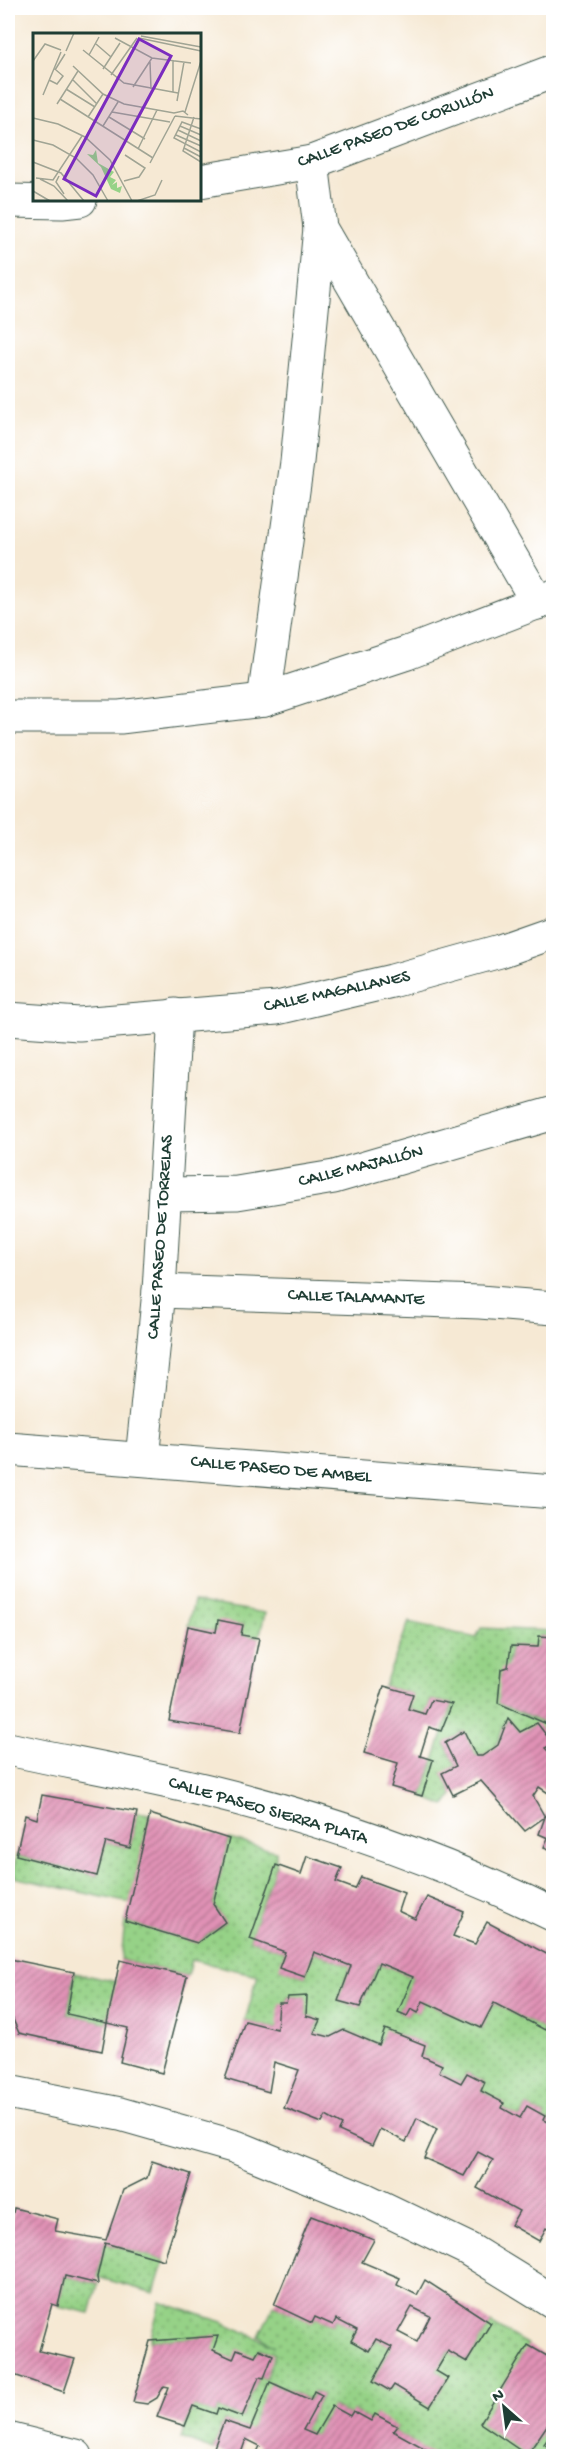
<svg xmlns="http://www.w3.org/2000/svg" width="561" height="2464" font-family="'Gochi Hand',sans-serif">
  <defs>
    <pattern id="garden-dots" width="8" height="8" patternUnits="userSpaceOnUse" patternTransform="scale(1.5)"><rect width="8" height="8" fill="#96d287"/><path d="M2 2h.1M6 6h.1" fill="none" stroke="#7aac6f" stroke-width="1.8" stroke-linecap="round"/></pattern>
    <pattern id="building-hatch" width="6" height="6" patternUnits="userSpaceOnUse" patternTransform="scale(1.5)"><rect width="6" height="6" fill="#e091b5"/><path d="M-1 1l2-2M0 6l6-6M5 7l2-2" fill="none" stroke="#b57894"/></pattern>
  </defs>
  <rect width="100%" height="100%" fill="#fff"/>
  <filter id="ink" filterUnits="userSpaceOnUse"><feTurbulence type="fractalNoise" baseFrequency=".0167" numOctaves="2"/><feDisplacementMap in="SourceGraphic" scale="12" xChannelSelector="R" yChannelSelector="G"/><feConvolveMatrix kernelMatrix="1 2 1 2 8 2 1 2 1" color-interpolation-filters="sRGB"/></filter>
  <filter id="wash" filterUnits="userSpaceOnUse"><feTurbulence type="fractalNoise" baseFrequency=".008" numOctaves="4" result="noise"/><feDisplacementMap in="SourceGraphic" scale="24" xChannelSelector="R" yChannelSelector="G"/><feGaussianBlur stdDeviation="1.35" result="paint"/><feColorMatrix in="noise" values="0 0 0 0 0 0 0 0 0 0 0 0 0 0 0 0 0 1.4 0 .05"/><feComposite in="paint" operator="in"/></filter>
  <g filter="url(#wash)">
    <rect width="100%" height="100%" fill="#f6e9d4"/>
    <!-- garden -->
    <g fill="url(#garden-dots)" stroke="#5a885e" stroke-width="1.5">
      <polygon points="194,1601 265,1613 259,1638 241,1635 243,1625 218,1621 216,1632 188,1626"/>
      <path d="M409,1622L476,1638L481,1628L553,1631V1637L539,1636L538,1647L511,1646L498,1703L553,1728V1752L551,1754L545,1748L520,1732L508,1718C498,1732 500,1756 476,1756L463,1731L445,1744L456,1766L443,1774L453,1795L445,1806L422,1796L453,1704L431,1700L425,1714L408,1709L412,1694L384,1686Z"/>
      <polygon points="137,1812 150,1814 130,1903 13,1877 16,1855 97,1876 106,1842 130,1848"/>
      <polygon points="229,1839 276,1851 276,1865 250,1939 285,1952 280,1968 305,1977 314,1952 351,1966 338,2001 360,2007 379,1963 413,1977 398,2012 407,2016 411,2009 418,2012 423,2001 481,2028 494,2003 545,2030 553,2014 553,2125 543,2120 545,2116 527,2106 520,2118 502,2108 503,2103 481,2091 485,2082 467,2073 461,2083 439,2072 442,2065 422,2056 425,2045 386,2030 379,2045 344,2030 330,2037 314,2033 320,2020 306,2016 306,1996 288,1997 277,2029 245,2021 258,1975 191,1960 187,1976 121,1960 125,1921 197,1943 225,1923 213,1904"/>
      <polygon points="75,1973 118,1982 107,2023 67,2014"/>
      <polygon points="105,2243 164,2260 154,2293 97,2277"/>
      <polygon points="65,2276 98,2284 90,2313 58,2306"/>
      <polygon points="160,2302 223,2322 275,2346 259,2336 274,2305 312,2322 315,2317 333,2325 336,2319 357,2330 352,2341 369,2350 376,2339 392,2347 373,2381 390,2391 394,2385 430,2406 448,2379 436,2371 448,2351 467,2362 491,2323 528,2345 527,2455 548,2424 553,2430 544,2444 553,2451 553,2456 469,2456 463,2452 460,2456 431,2456 433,2454 393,2431 397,2426 371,2421 354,2411 350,2416 332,2406 315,2435 303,2430 322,2395 314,2391 310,2400 271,2382 250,2431 224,2421 213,2450 181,2438 193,2406 216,2414 218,2408 242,2417 259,2377 265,2379 275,2354 259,2348 255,2357 234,2360 212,2351 217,2336 150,2341"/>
    </g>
    <g id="blocks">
      <!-- building -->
      <g fill="url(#building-hatch)" fill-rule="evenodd">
        <polygon points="218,1620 243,1625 241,1635 259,1638 240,1733 169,1721 188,1626 216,1632"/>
        <polygon points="539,1636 554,1637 554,1727 498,1703 501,1669 508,1667 511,1646 538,1647"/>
        <polygon points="384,1686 413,1694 408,1709 425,1714 431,1700 452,1704 441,1731 429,1727 420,1756 433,1760 422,1796 391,1787 398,1763 364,1753"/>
        <path d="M508,1718L520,1732L537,1723L553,1744L545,1748L551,1754L554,1752V1851L544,1847L548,1838L539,1834L545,1817L525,1831L481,1781L453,1795L442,1773L456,1766L445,1743L464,1731L476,1756H482L498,1745ZM539,1787L553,1796L545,1817L533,1796Z"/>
        <polygon points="42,1795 137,1812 130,1848 106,1842 97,1876 16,1855 25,1815 37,1819"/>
        <polygon points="150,1814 229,1839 213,1904 225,1922 197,1943 125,1921"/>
        <polygon points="307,1856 342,1868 336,1882 355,1889 361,1877 404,1893 398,1911 415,1919 427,1897 464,1912 453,1936 475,1944 487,1922 554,1958 554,2014 545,2030 494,2003 481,2028 423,2001 418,2013 411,2009 407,2016 398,2012 413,1977 379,1963 360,2007 338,2001 351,1966 314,1952 305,1977 279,1968 285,1952 250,1939 276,1865 301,1874"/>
        <polygon points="10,1959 74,1972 67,2014 107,2023 102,2051 19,2033 8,2008"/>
        <polygon points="120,1960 187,1976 162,2073 120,2062 128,2028 107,2023"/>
        <polygon points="307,1996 306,2016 320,2020 314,2033 330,2037 344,2030 379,2045 385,2029 425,2045 422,2056 442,2065 439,2072 461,2083 467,2073 485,2082 481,2091 504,2103 502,2108 520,2118 527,2106 545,2116 543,2120 554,2125 554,2233 546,2228 539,2241 511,2225 519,2211 477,2188 493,2160 478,2152 464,2176 424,2158 437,2129 417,2118 406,2142 380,2129 372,2146 339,2131 342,2125 326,2116 322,2123 284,2108 299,2070 274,2062 269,2092 225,2079 245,2021 277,2029 279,2003 286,2003 288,1997"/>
        <polygon points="152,2161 191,2174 164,2260 105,2243 97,2277 98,2284 65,2276 58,2306 52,2304 39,2351 75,2359 64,2392 8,2373 8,2235 14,2208 58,2219 55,2231 106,2240 123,2190 147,2178"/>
        <path d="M311,2216L374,2240L362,2262L400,2278L397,2285L417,2295L425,2280L491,2323L467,2362L448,2351L436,2371L448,2378L430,2407L394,2385L390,2391L373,2381L392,2347L376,2339L369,2351L351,2341L357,2330L336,2319L333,2325L315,2317L312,2323L274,2305ZM412,2307L430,2316L417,2342L398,2332Z"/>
        <polygon points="218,2336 213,2350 233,2359 237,2349 255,2356 259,2349 273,2355 264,2378 259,2377 242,2417 218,2408 216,2414 193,2406 185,2426 157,2417 169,2387 164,2386 157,2398 147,2404 133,2402 150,2341"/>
        <polygon points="528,2345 554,2360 554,2427 548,2424 527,2455 480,2423"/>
        <polygon points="270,2382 310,2400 314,2391 322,2395 303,2430 315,2435 332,2406 350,2416 353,2411 371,2421 375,2414 397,2426 393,2431 433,2453 431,2456 255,2456 260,2446 246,2439 240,2456 231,2456 213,2450 224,2421 250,2430"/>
        <polygon points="554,2430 554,2451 544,2444"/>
      </g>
    </g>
  </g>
  <g filter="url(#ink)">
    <use href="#blocks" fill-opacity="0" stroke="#3f574c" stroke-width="1.5"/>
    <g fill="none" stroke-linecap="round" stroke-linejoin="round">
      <defs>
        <g id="minor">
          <polyline points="200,181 312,162 554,71"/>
          <polyline points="8,201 62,202 80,200"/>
          <polyline points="320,228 538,603"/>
          <polyline points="264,700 297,462 320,228 312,162"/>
          <polyline points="8,717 120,717 264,700 407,653 554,596"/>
          <polyline points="8,1019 79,1024 277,1008 392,981 500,951 554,932"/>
          <polyline points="165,1194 237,1193 334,1177 554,1113"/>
          <polyline points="159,1291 480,1302 554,1308"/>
          <polyline points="8,1449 554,1492"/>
          <polyline points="142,1459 159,1291 175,1015"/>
          <path d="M8,1749C74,1763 142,1775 208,1791C327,1820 444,1861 554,1915"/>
          <polyline points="8,2092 120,2114 236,2147 366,2200 468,2249 554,2302"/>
          <polyline points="8,2439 76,2456"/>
        </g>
      </defs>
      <!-- minor casing -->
      <use href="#minor" stroke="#3f574c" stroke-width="35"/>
      <!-- minor -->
      <use href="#minor" stroke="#fff" stroke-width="33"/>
    </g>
  </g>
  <g text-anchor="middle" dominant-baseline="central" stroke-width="4.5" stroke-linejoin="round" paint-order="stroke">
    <!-- street labels -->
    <g font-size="18" fill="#1f3d34" stroke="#fff">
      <text transform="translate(396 128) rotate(-20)">CALLE PASEO DE CORULLÓN</text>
      <text transform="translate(337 992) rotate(-12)">CALLE MAGALLANES</text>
      <text transform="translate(361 1167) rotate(-14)">CALLE MAJALLÓN</text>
      <text transform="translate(161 1237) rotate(-86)">CALLE PASEO DE TORRELAS</text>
      <text transform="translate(356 1298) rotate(2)">CALLE TALAMANTE</text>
      <text transform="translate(281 1470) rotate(5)">CALLE PASEO DE AMBEL</text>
      <text transform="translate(268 1811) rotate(16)">CALLE PASEO SIERRA PLATA</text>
    </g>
  </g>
  <!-- overview -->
  <g transform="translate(33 33)">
    <rect width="168" height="168" fill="#f6e9d4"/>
    <path d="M63,117L65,130L81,139L77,144L83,147L79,152L84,149V155L89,153L87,160L78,156L68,134L54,121L60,122Z" fill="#96d287"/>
    <path fill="none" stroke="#a0a494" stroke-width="1.5" d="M108,3L168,14M82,5L119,25L158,30M106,5L168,18M63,11L78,24M50,17L91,50L145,60M33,18L41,0M56,22L66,4M140,27V59M0,28L12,11L28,17M117,29L118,56M40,33L70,61L91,71L141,80L150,78L155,82M70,36L87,10M22,37L32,21M78,42L104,5M39,46L64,71M16,47L24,51L30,43L23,37M100,54L119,25M33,56L62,74M10,62L28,19M27,66L120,125M144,68L151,29M24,71L45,38M79,79L137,89M152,79L168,28M142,83L168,86M55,84L70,61M76,84L112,106M161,84L150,118L168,129M0,85L25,91L52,104L77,127L99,168M70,93L85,69M147,93L168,102M168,96L149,89L141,105L168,119M145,97L168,108M143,102L168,113M0,107L20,112L43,125L60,142L75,168M151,115L168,124M105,116L124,77M0,129L28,140L51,168M117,130L142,83M26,143L23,149L31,161M3,145L20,147L49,103M7,146L21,153L35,168M91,148L106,144L112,135L92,122M0,158L17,168M104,168L122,162L129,147"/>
    <path fill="#7b2cbf" fill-opacity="0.15" stroke="#7b2cbf" stroke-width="3" d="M106,6L138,23L63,163L31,146Z"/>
    <rect width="168" height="168" fill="none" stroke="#1f3d34" stroke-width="3"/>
  </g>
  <!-- margin -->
  <rect width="561" height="2464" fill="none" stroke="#fff" stroke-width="30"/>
  <!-- north arrow -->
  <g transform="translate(504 2407) rotate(332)" stroke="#ffffff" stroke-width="4.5" paint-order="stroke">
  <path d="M0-4.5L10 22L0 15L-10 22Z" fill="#1f3d34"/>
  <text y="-9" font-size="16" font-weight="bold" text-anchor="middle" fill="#1f3d34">N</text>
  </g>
</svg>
